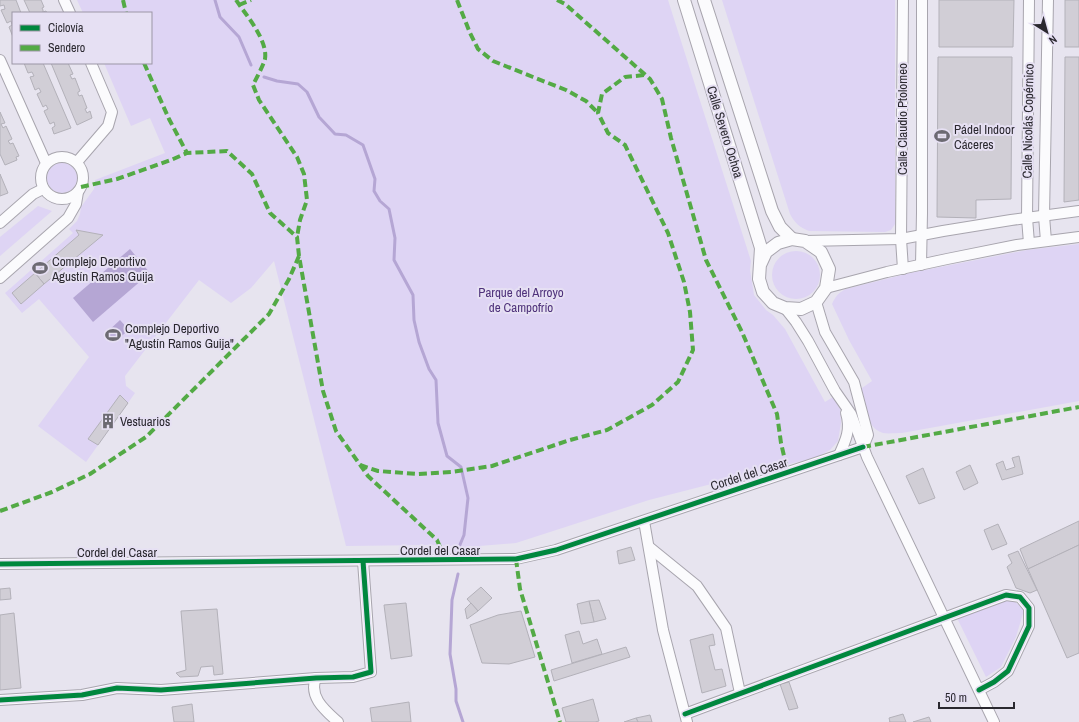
<svg xmlns="http://www.w3.org/2000/svg" width="1079" height="722" font-family="'Archivo Narrow',sans-serif">
  <rect width="100%" height="100%" fill="#e7e4ef"/>
  <!-- green -->
  <g fill="#ded4f4">
    <polygon points="77,0 668,0 751,261 750,270 754,295 766,310 773,315 785,329 825,402 833,397 840,409 841,423 838,441 830,450 817,457 649,500 516,543 479,546 467,546 465,554 451,551 454,546 428,545 346,546 274,261 251,288 231,303 199,280 125,376 126,386 135,393 86,462 38,426 89,357 39,299 22,313 5,293 73,233 69,229 77,221 80,214 81,207 94,189 95,180 165,153 150,118 131,126 104,63 151,63 151,13 83,13"/>
    <path d="M722,0H895V224L891,230L885,232L809,231C799,227 795,223 790,214Z"/>
    <circle cx="62" cy="178" r="15"/>
    <polygon points="38,206 52,211 0,256 0,237"/>
    <path d="M1079,244V401L902,433C896,433 888,434 883,433C866,428 862,402 862,388L872,381L849,340L832,304C835,297 839,292 846,289L910,273L1027,250Z"/>
    <circle cx="796" cy="275" r="24"/>
    <polygon points="1013,600 1024,610 1016,637 1001,667 986,677 957,618 1004,601"/>
  </g>
  <!-- water -->
  <g fill="#b5a6d4">
    <polygon points="130,249 150,273 93,322 73,298"/>
    <polygon points="120,320 129,330 114,342 106,333"/>
  </g>
  <g fill="none" stroke-linecap="round" stroke-linejoin="round">
    <!-- stream -->
    <g stroke="#b5a6d4" stroke-width="3">
      <polyline points="215,0 220,17 239,37 251,65"/>
      <polyline points="264,77 277,81 298,84 307,92 319,117 335,134 346,135 363,145 375,179 374,191 380,201 389,209 395,238 394,260 413,295 414,320 419,342 429,369 436,380 438,423 447,456 461,467 468,498 464,535 457,552"/>
      <polyline points="458,574 452,600 450,654 456,689 456,701 463,722"/>
    </g>
  </g>
  <!-- building -->
  <g fill="#d1ced6" stroke="#b3b1b9">
    <polygon points="0,0 16,0 21,13 13,13 13,37 9,27 12,25 11,21 7,23 1,10 5,9 4,5 0,6"/>
    <polygon points="24,0 41,0 44,7 42,8 43,10 43,12 46,11 47,13 30,13"/>
    <polygon points="939,0 1014,0 1013,47 939,47"/>
    <rect x="1065" y="0" width="14" height="47"/>
    <polygon points="938,57 1012,57 1011,199 976,200 976,218 937,217"/>
    <polygon points="1065,57 1079,57 1079,200 1064,202"/>
    <polygon points="24,63 43,63 71,128 54,134 52,128 55,126 54,122 50,124 44,111 48,109 46,105 43,107 37,94 41,92 39,88 35,90 30,77 34,76 32,72 28,73"/>
    <polygon points="51,63 68,63 73,74 70,75 72,79 75,78 80,91 78,92 78,94 79,96 82,95 87,108 85,109 87,113 90,111 92,118 77,125"/>
    <polygon points="0,112 5,123 1,124 3,128 6,126 12,139 8,141 9,142 10,144 13,143 19,156 16,157 17,160 5,165 0,154"/>
    <polygon points="0,174 8,193 0,196"/>
    <polygon points="76,230 103,235 44,284 35,273 79,235"/>
    <polygon points="35,273 44,284 21,304 12,293"/>
    <polygon points="120,395 128,403 98,445 88,439"/>
    <polygon points="1019,456 1023,474 1002,480 996,464 1003,461 1006,470 1015,467 1012,458"/>
    <polygon points="970,465 978,483 964,490 956,472"/>
    <polygon points="923,468 935,498 919,504 906,476"/>
    <polygon points="1079,521 1079,545 1028,569 1020,549"/>
    <polygon points="998,524 1007,544 992,550 984,530"/>
    <polygon points="1079,545 1079,653 1067,658 1028,569"/>
    <polygon points="631,547 635,560 619,564 617,551"/>
    <polygon points="1018,551 1037,590 1030,593 1016,588 1007,567 1012,563 1008,555"/>
    <polygon points="481,587 492,598 478,611 467,599"/>
    <polygon points="10,588 11,599 0,600 0,589"/>
    <polygon points="599,600 606,619 594,622 589,601"/>
    <polygon points="589,601 594,622 581,624 577,604"/>
    <polygon points="406,603 412,656 391,659 384,605"/>
    <polygon points="471,603 478,611 467,619 465,609"/>
    <polygon points="217,609 223,674 214,675 213,666 201,667 198,676 180,677 176,673 186,670 181,611"/>
    <polygon points="521,611 535,657 509,664 482,663 470,625 498,615"/>
    <polygon points="14,613 21,688 0,690 0,615"/>
    <polygon points="579,631 583,644 597,639 602,654 572,663 565,635"/>
    <polygon points="713,634 715,645 709,646 715,670 722,669 726,686 702,693 690,640"/>
    <polygon points="626,647 630,657 554,681 551,670"/>
    <polygon points="789,682 798,708 789,710 780,684"/>
    <polygon points="593,699 599,721 595,722 566,722 562,708"/>
    <polygon points="409,702 411,722 372,722 370,708"/>
    <polygon points="192,704 194,722 174,722 172,707"/>
    <polygon points="903,714 906,722 889,722 890,722 889,718"/>
    <polygon points="650,715 652,722 638,722 636,718"/>
    <polygon points="929,717 931,722 913,722"/>
    <polygon points="636,718 638,722 624,722"/>
  </g>
  <g fill="none" stroke-linecap="round" stroke-linejoin="round">
    <defs>
      <g id="minor">
        <polyline points="64,0 70,13"/>
        <polyline points="903,0 901,239 903,269"/>
        <polyline points="0,60 46,163"/>
        <circle cx="62" cy="178" r="21"/>
        <polyline points="77,162 108,126 112,112 91,63"/>
        <polyline points="0,223 33,194 43,189"/>
        <polyline points="805,241 901,239 943,231 1011,220 1079,211"/>
        <polyline points="1046,241 1044,216 1048,0"/>
        <polyline points="1029,243 1027,218 1029,0"/>
        <polyline points="921,265 922,213 922,0"/>
        <polyline points="0,278 68,218 76,204 78,192"/>
        <polyline points="826,288 887,272 947,259 1017,245 1079,237"/>
        <polyline points="816,302 825,332 854,382 868,435 863,447"/>
        <polyline points="785,308 796,322 808,341 835,391 851,414 867,457 994,722"/>
        <path d="M839,455C846,440 851,429 846,413"/>
        <polyline points="644,521 663,630 687,722"/>
        <polyline points="649,547 697,586 726,628 740,693"/>
        <polyline points="0,564 516,559 556,550 863,447"/>
        <path d="M316,678C308,697 326,711 338,722"/>
        <polyline points="0,700 82,695 117,688 161,690 316,678 353,677 371,672 363,561"/>
        <polyline points="685,714 1006,595 1020,597 1029,608 1029,626 1008,671 994,682 979,690"/>
      </g>
      <g id="major">
        <polyline points="684,0 761,248 759,279 763,292 773,303 785,308 801,309 816,302 826,288 829,269 821,252 805,241 792,239 778,243 766,252 760,265"/>
        <polyline points="704,0 772,211 780,227 792,239"/>
      </g>
    </defs>
    <!-- minor casing -->
    <use href="#minor" stroke="#a8a5ae" stroke-width="12"/>
    <!-- major casing -->
    <use href="#major" stroke="#a8a5ae" stroke-width="14"/>
    <!-- minor -->
    <use href="#minor" stroke="#fbfbfd" stroke-width="10"/>
    <!-- major -->
    <use href="#major" stroke="#fbfbfd" stroke-width="12"/>
    <!-- quiet -->
    <g stroke="#53aa45" stroke-width="4" stroke-dasharray="8 4" stroke-linecap="butt">
      <polyline points="123,0 126,13"/>
      <path d="M236,0C246,15 268,40 265,59C264,64 256,79 253,85L259,100L297,157L304,174L307,200L300,220L297,237"/>
      <polyline points="457,0 470,33 478,49 493,61 533,77 566,90 586,101 598,113"/>
      <polyline points="557,0 565,4 650,79 662,99 671,138 706,260 742,332 777,414 781,443 788,473"/>
      <polyline points="239,5 251,0"/>
      <polyline points="144,63 169,119 187,153"/>
      <polyline points="81,187 117,179 171,160 187,153 227,151 252,174 270,213 297,237 299,256 323,391 336,431 368,476 437,540 446,561"/>
      <polyline points="863,447 1079,407"/>
      <polyline points="360,465 378,471 418,474 451,472 492,466 570,440 607,430 652,405 678,382 693,350 690,312 684,282 668,233 625,145 608,133 598,113 602,94 625,77 645,75"/>
      <polyline points="0,511 52,492 90,474 146,437 269,314 289,279 299,256"/>
      <polyline points="516,559 520,589 560,722"/>
    </g>
    <defs>
      <g id="cycleway">
        <polyline points="0,564 516,559 556,550 863,447"/>
        <polyline points="0,700 82,695 117,688 161,690 316,678 353,677 371,672 363,561"/>
        <polyline points="685,714 1006,595 1020,597 1029,608 1029,626 1008,671 994,682 979,690"/>
      </g>
    </defs>
    <!-- cycleway casing -->
    <use href="#cycleway" stroke="#e6e0f3" stroke-width="8"/>
    <!-- cycleway -->
    <use href="#cycleway" stroke="#00873e" stroke-width="5"/>
  </g>
  <!-- icons -->
  <defs>
    <symbol id="stadium-bare" viewBox="-9 -9 18 18"><path d="M0-5a6.5 5 0 1 0 0 10a6.5 5 0 1 0 0-10ZM-3.5-1.8h7v3.6h-7Z" fill="#6c6a72" stroke="#e6e0f3" stroke-width="2.5" paint-order="stroke"/></symbol>
    <symbol id="building-bare" viewBox="-9 -9 18 18"><path d="M-4-6H4V6H1V3H-1V6H-4ZM-2.5-4.3h1.7v1.8h-1.7ZM.8-4.3h1.7v1.8H.8ZM-2.5-1h1.7V.8h-1.7ZM.8-1h1.7V.8H.8Z" fill="#6c6a72" stroke="#e6e0f3" stroke-width="2.5" paint-order="stroke"/></symbol>
  </defs>
  <g fill-rule="evenodd">
    <use href="#stadium-bare" x="931" y="125" width="22" height="22"/>
    <use href="#stadium-bare" x="29" y="257" width="22" height="22"/>
    <use href="#stadium-bare" x="102" y="324" width="22" height="22"/>
    <use href="#building-bare" x="97" y="410" width="22" height="22"/>
  </g>
  <g text-anchor="middle" dominant-baseline="central" stroke-width="4" stroke-linejoin="round" paint-order="stroke">
    <!-- street labels -->
    <g font-size="13" fill="#2a282f" stroke="#e6e0f3">
      <text transform="translate(902 119) rotate(-90)">Calle Claudio Ptolomeo</text>
      <text transform="translate(1028 121) rotate(-89)">Calle Nicolás Copérnico</text>
      <text transform="translate(725 132) rotate(73)">Calle Severo Ochoa</text>
      <text transform="translate(749 474) rotate(-18)">Cordel del Casar</text>
      <text x="440" y="550">Cordel del Casar</text>
      <text x="117" y="552">Cordel del Casar</text>
    </g>
    <!-- poi labels -->
    <g font-size="13" fill="#2a282f" stroke="#e6e0f3" text-anchor="start">
      <text x="954" y="129">Pádel Indoor<tspan x="954" dy="15">Cáceres</tspan></text>
      <text x="52" y="261">Complejo Deportivo<tspan x="52" dy="15">Agustín Ramos Guija</tspan></text>
      <text x="125" y="328">Complejo Deportivo<tspan x="125" dy="15">"Agustín Ramos Guija"</tspan></text>
      <text x="120" y="421">Vestuarios</text>
    </g>
    <!-- park labels -->
    <g font-size="13" fill="#4f327b" stroke="#e6e0f3">
      <text x="521" y="292">Parque del Arroyo<tspan x="521" dy="15">de Campofrío</tspan></text>
    </g>
  </g>
  <!-- legend -->
  <rect x="12" y="12" width="140" height="52" fill="#e6e0f3" stroke="#9b96a5"/>
  <rect x="20" y="25" width="20" height="6" fill="#00873e" stroke="#9b96a5"/>
  <text x="48" y="32" font-size="12" fill="#2a282f">Ciclovía</text>
  <rect x="20" y="45" width="20" height="6" fill="#53aa45" stroke="#9b96a5"/>
  <text x="48" y="52" font-size="12" fill="#2a282f">Sendero</text>
  <!-- north arrow -->
  <g transform="translate(1047 32) rotate(143)" stroke="#e6e0f3" stroke-width="3" paint-order="stroke">
  <path d="M0-3L7 15L0 10L-7 15Z" fill="#2a282f"/>
  <text y="-6" font-size="11" font-weight="bold" text-anchor="middle" fill="#2a282f">N</text>
  </g>
  <!-- scale -->
  <path d="M939 702v6h75v-6" fill="none" stroke="#2a282f" stroke-width="2"/>
  <text x="945" y="702" font-size="12" fill="#2a282f" stroke="#e6e0f3" stroke-width="3" paint-order="stroke">50 m</text>
</svg>
